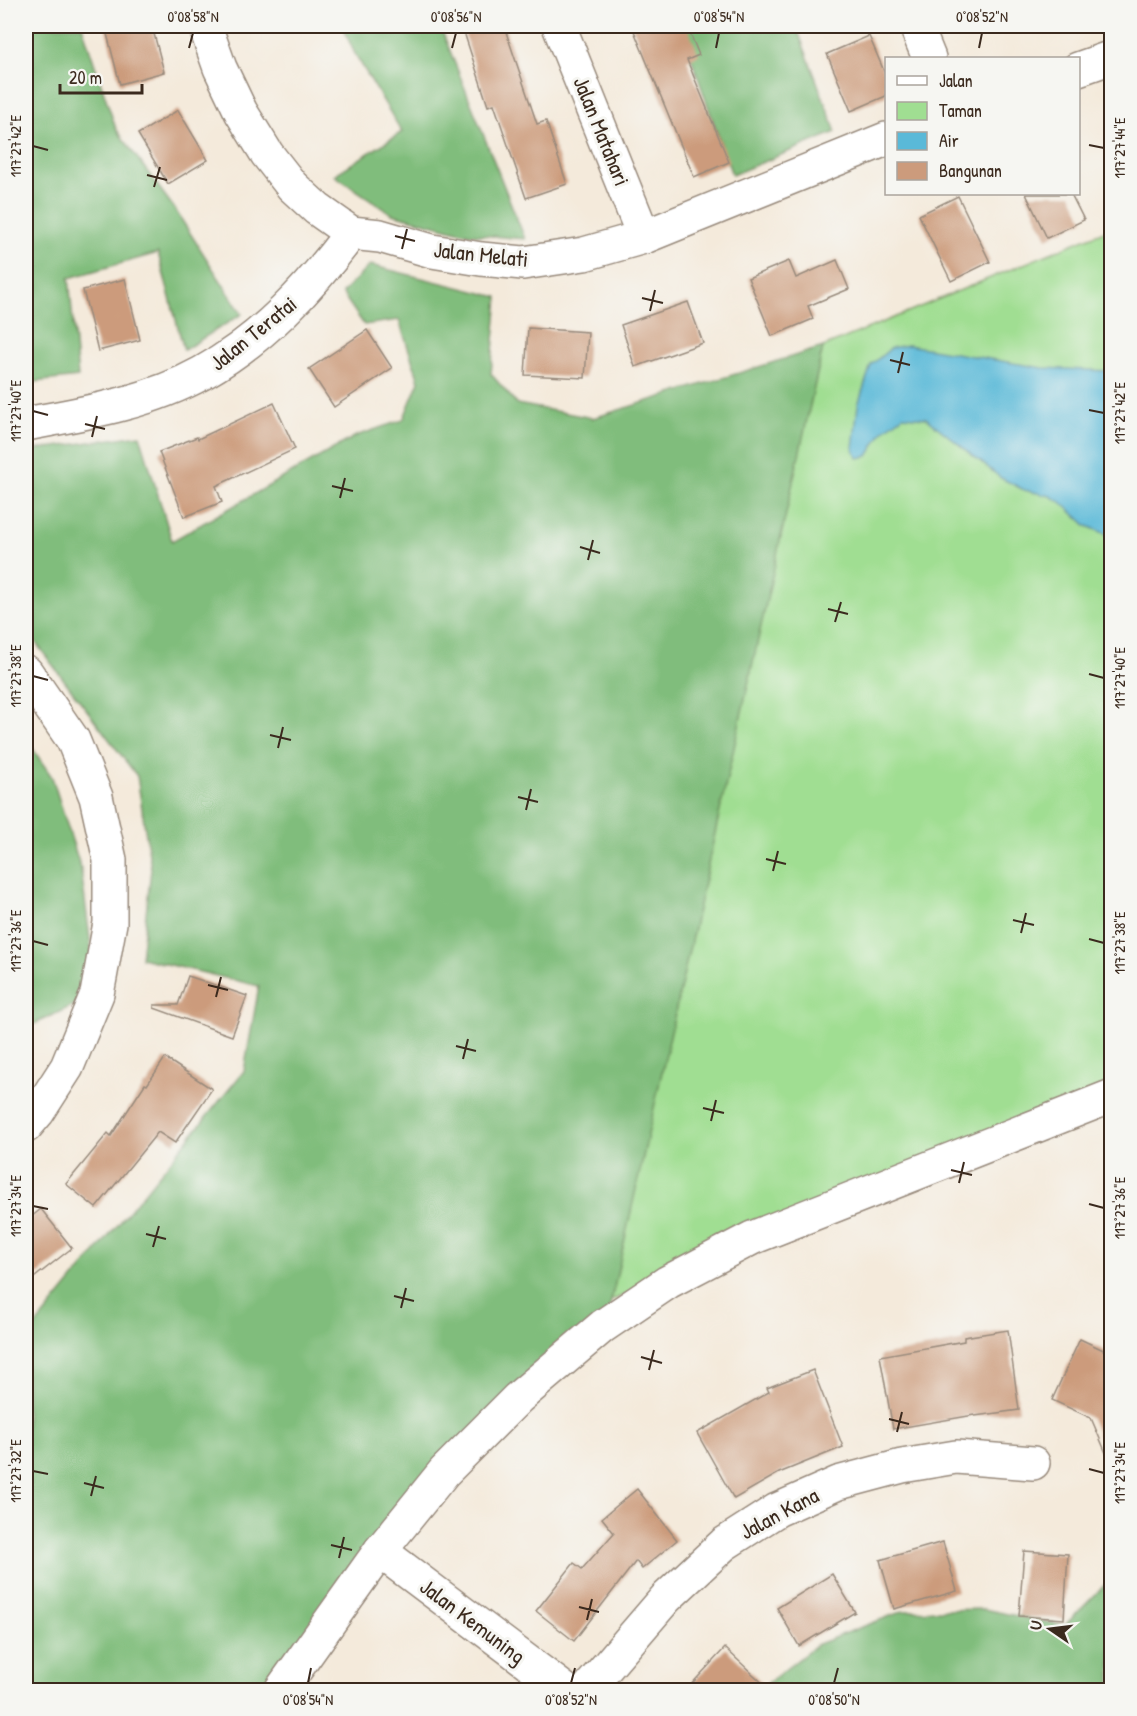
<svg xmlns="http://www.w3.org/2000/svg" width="1137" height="1716" font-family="'Patrick Hand',sans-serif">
  <rect width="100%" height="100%" fill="#f6f6f2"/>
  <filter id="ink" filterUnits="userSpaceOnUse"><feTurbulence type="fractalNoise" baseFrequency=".0167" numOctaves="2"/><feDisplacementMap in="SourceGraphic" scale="12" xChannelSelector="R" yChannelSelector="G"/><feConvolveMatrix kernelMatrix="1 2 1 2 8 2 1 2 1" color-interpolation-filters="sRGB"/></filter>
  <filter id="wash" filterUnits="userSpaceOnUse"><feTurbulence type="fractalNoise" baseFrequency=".008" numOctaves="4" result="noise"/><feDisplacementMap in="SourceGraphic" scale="24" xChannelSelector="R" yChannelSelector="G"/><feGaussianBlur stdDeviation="1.35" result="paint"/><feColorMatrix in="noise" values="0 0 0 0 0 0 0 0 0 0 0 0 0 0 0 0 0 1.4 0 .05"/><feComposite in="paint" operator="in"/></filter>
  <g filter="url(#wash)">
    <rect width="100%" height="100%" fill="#f4eadb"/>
    <!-- green -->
    <polygon fill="#a0de92" stroke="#6e8458" stroke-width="1.5" points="1111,228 1111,1093 603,1304 823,347"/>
    <!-- forest -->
    <g fill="#80bd7c" stroke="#5e744d" stroke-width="1.5">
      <polygon points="26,26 82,26 116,129 174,208 242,314 184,350 158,253 69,278 78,377 26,383"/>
      <polygon points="342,26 440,26 525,239 469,234 392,214 334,175 402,132 355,54"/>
      <polygon points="680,26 796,26 836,132 732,175"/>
      <polygon points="370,265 498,297 491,374 517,404 593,418 823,347 608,1315 267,1690 26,1690 26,1337 244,1071 259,986 141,958 151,869 137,776 26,630 26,451 140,435 172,541 356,436 403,420 419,381 399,320 364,325 342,293"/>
      <polygon points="26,739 52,777 81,869 97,994 26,1028"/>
      <polygon points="1111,1581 1111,1690 759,1690 818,1644 903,1611 984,1609 1064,1626 1108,1582"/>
    </g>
    <!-- water -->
    <polygon fill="#5ab9d8" stroke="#4a727b" stroke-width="1.5" points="908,345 1043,368 1111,371 1111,536 1087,526 1061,502 1050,496 1024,490 1001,478 926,418 903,416 883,431 868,456 858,458 853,448 858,405 871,365 891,348"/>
    <g id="blocks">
      <!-- building -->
      <g fill="#cc9b7c">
        <polygon points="105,26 152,26 164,72 120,84"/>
        <polygon points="462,26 504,26 537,124 546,121 567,184 526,198 494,104 488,106"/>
        <polygon points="632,26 687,26 699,55 687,60 729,162 694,177"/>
        <polygon points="869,36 886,76 886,96 851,111 827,54"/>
        <polygon points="178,110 208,160 168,184 138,134"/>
        <polygon points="1026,194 1071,194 1084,220 1047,238"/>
        <polygon points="958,196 990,262 951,281 919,215"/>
        <polygon points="837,260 849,289 808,306 813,319 772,336 748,278 789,261 796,278"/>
        <polygon points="125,279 140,340 98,351 83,290"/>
        <polygon points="688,302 703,343 635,367 621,325"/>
        <polygon points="528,328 588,332 585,378 525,375"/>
        <polygon points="367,330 392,368 334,407 309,369"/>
        <polygon points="274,403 295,449 216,486 222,502 184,517 159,452 197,437 198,439"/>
        <polygon points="188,976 247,996 232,1036 154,1008 154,1005 178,1005"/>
        <polygon points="165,1058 212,1089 175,1143 158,1132 96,1208 66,1184 108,1133 111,1136 145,1084 147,1085"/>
        <polygon points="41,1209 72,1248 26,1284 26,1221"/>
        <polygon points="1008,1330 1019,1410 975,1416 974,1415 893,1429 880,1356 964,1341 964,1337"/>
        <polygon points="1080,1339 1112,1354 1112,1467 1091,1418 1052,1400"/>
        <polygon points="813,1370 843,1447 779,1473 734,1499 697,1433 769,1392 767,1388"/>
        <polygon points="637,1489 677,1540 642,1569 636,1561 574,1641 536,1611 574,1563 582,1569 614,1533 602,1518"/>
        <polygon points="943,1542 957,1591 894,1609 880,1560"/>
        <polygon points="1024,1551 1068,1554 1064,1619 1019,1616"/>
        <polygon points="832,1574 855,1612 799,1646 777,1608"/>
        <polygon points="725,1648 770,1690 686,1690"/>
      </g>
    </g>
  </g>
  <g filter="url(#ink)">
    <use href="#blocks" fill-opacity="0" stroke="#988a7c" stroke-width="1.5"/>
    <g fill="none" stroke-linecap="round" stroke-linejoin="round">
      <defs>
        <g id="minor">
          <polyline points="205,26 220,68 241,112 267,154 292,186 317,209 351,233 380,236 432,251 481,259 523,263 584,254 644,237 886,139"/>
          <polyline points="559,26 644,237"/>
          <polyline points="916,26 929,58"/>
          <polyline points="1078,69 1112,57"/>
          <path d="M26,424C85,413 148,403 202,373C263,339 310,288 351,233"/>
          <polyline points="26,672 73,740 96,797 110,860 110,923 97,994 67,1067 38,1112 26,1126"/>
          <polyline points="380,1551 565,1690"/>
          <polyline points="281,1690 380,1551 444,1472 518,1398 603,1326 668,1282 752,1238 1112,1096"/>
          <polyline points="587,1690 666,1598 724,1544 777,1510 838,1483 902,1466 956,1457 1033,1463"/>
        </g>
      </defs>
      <!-- minor casing -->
      <use href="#minor" stroke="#988a7c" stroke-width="36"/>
      <!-- minor -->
      <use href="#minor" stroke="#fff" stroke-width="33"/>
    </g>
  </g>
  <!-- ticks -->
  <path fill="none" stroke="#3b2a1e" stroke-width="2" d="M189,48L193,33M452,48L456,33M716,48L719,33M979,48L982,33M1089,145L1104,148M33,146L48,150M147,175L167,180M154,187L160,167M395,236L415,241M402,249L407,229M642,298L663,303M650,311L655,290M890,360L910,365M898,373L903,352M1089,410L1104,413M33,411L48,415M85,424L105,429M92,437L97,416M332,486L353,491M340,498L345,478M580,547L600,553M588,560L593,540M828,609L848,614M835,622L841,602M1089,674L1104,678M33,676L48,680M270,735L291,740M278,748L283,727M518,797L538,802M526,810L531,789M766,859L786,864M773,871L778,851M1013,920L1034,925M1021,933L1026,913M1089,939L1104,943M33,941L48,945M208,985L228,990M216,997L221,977M456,1046L476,1051M463,1059L468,1039M703,1108L724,1113M711,1121L716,1100M951,1170L972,1175M959,1183L964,1162M1089,1204L1104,1208M33,1206L48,1209M146,1234L166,1239M153,1247L159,1226M394,1296L414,1301M401,1308L406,1288M641,1357L662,1363M649,1370L654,1350M889,1419L909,1424M897,1432L902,1412M1089,1469L1104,1473M33,1471L48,1474M84,1483L104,1488M91,1496L96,1476M331,1545L352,1550M339,1558L344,1537M579,1607L599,1612M587,1620L592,1599M308,1683L311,1668M571,1683L575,1668M834,1683L838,1668"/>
  <g text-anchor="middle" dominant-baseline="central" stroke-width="6" stroke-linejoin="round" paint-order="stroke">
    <!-- street labels -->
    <g font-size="22" fill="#3b2a1e" stroke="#f6f6f2">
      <text transform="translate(602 131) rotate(68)">Jalan Matahari</text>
      <text transform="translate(481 254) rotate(6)">Jalan Melati</text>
      <text transform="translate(253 333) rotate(-39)">Jalan Teratai</text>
      <text transform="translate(779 1513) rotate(-28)">Jalan Kana</text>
      <text transform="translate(473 1621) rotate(37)">Jalan Kemuning</text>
    </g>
  </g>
  <!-- margin -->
  <rect width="1137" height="1716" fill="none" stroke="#f6f6f2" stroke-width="66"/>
  <!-- legend -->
  <rect x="885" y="57" width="195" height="138" fill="#f6f6f2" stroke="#aba49d" stroke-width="1.5"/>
  <rect x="897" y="76" width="30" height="9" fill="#ffffff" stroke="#aba49d" stroke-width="1.5"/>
  <text x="939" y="87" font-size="18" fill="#3b2a1e">Jalan</text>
  <rect x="897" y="102" width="30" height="18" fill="#a0de92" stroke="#aba49d" stroke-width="1.5"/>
  <text x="939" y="117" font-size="18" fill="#3b2a1e">Taman</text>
  <rect x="897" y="132" width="30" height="18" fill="#5ab9d8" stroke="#aba49d" stroke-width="1.5"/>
  <text x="939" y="147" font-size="18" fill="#3b2a1e">Air</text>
  <rect x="897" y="162" width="30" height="18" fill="#cc9b7c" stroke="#aba49d" stroke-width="1.5"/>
  <text x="939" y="177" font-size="18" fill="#3b2a1e">Bangunan</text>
  <!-- north arrow -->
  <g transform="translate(1050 1629) rotate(284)" stroke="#f6f6f2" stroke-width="4.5" paint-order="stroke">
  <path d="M0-4.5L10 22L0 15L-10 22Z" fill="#3b2a1e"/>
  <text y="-9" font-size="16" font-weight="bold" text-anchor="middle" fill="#3b2a1e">U</text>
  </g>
  <!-- scale -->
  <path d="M60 84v9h82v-9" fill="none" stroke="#3b2a1e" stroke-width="3"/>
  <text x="69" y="84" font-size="18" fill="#3b2a1e" stroke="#f6f6f2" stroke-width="4.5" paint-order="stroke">20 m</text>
  <rect x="33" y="33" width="1071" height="1650" fill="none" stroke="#3b2a1e" stroke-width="2"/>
  <g font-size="15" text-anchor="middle" fill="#3b2a1e">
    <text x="193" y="22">0°08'58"N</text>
    <text x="456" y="22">0°08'56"N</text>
    <text x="719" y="22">0°08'54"N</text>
    <text x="982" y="22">0°08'52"N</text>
    <text transform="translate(16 146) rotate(-90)" y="5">117°27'42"E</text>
    <text transform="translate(1120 148) rotate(-90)" y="5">117°27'44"E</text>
    <text transform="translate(16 411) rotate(-90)" y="5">117°27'40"E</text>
    <text transform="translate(1120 413) rotate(-90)" y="5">117°27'42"E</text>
    <text transform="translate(16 676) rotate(-90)" y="5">117°27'38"E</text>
    <text transform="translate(1120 678) rotate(-90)" y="5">117°27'40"E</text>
    <text transform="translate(16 941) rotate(-90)" y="5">117°27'36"E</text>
    <text transform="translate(1120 943) rotate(-90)" y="5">117°27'38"E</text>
    <text transform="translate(16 1206) rotate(-90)" y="5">117°27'34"E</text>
    <text transform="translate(1120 1208) rotate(-90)" y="5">117°27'36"E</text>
    <text transform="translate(16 1471) rotate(-90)" y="5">117°27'32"E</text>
    <text transform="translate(1120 1473) rotate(-90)" y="5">117°27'34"E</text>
    <text x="308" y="1705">0°08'54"N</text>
    <text x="571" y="1705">0°08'52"N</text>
    <text x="834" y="1705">0°08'50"N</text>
  </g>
</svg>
